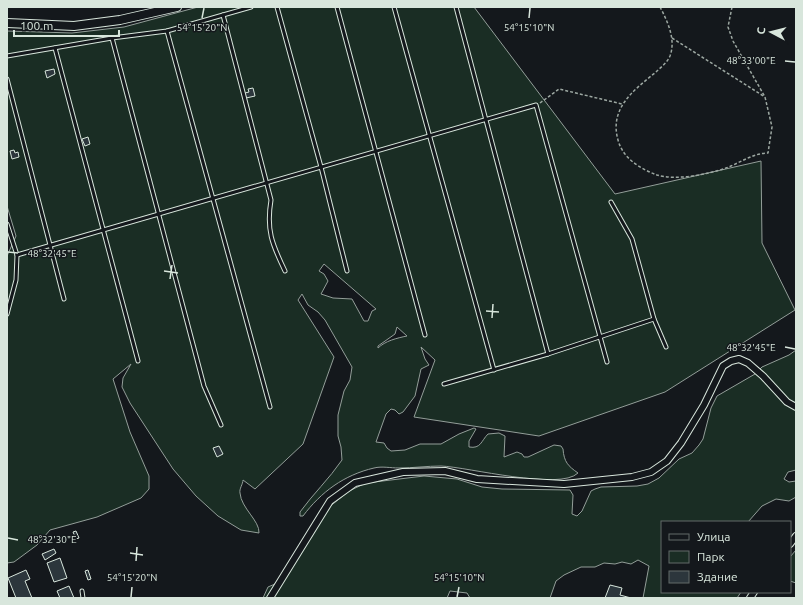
<svg xmlns="http://www.w3.org/2000/svg" width="803" height="605" font-family="Ubuntu,sans-serif">
  <rect width="100%" height="100%" fill="#14181c"/>
  <!-- green -->
  <g fill="#1a2d24" stroke="#939e99" fill-rule="evenodd">
    <path d="M198,7H474L615,194L761,161L762,243L795,310L665,392L539,436L414,417L435,360L421,347L425,359L429,365L421,369L415,396L403,412L399,414L395,410L391,409L386,414L376,442L384,443L387,448L391,451L405,450L420,444H441L459,434L474,428L476,429L469,441V447C481,449 481,441 488,434L499,433L505,436L504,457L517,452L522,454L524,457H528L554,445L561,446L563,449C564,462 568,466 578,473C560,491 468,467 441,466C427,466 413,468 399,468C390,468 382,466 374,468C344,475 321,492 303,516H300V512C313,494 329,479 342,460L341,447L338,436V415L344,391L350,380L352,367L325,320L318,312L308,305L302,294L298,300L334,357L303,444L255,489L243,480C243,484 239,489 240,493C241,508 260,521 259,533L241,530L218,516L196,496L173,469L130,403L122,387L123,378L131,364L113,379L130,432L149,476V489L141,498L97,517L50,530L37,545L14,562L7,563V256L16,236L7,206V31L72,33L124,27ZM324,264L376,309L372,311L368,321H364L352,299L333,298L321,294L328,281L324,274L319,271ZM397,327L407,336C397,338 385,341 378,348V346L395,334Z"/>
    <polygon points="796,350 796,470 788,472 784,479 789,482 796,481 796,497 789,501 776,499 762,506 748,522 662,522 662,592 741,592 737,598 643,598 649,566 638,560 631,564 622,562 615,564 604,563 595,567 581,567 564,575 556,581 550,598 470,598 467,593 450,591 447,598 263,598 268,587 275,584 288,566 323,512 349,491 366,483 424,476 457,479 482,487 502,489 570,490 573,495 572,514 577,516 582,511 591,491 595,489 601,487 637,486 648,484 659,478 679,459 692,453 699,445 703,439 711,408 717,396 755,374 762,367 789,355"/>
    <polygon points="796,550 796,583 790,581 790,557"/>
  </g>
  <!-- building -->
  <g fill="#2c363c" stroke="#d8e6dc">
    <polygon points="54,69 55,74 47,78 45,71"/>
    <polygon points="253,88 255,96 246,98 245,93 249,92 248,89"/>
    <polygon points="88,137 90,144 85,146 82,139"/>
    <polygon points="14,150 15,153 18,152 19,157 12,159 10,151"/>
    <polygon points="219,446 223,454 217,457 213,448"/>
    <polygon points="76,531 79,538 76,539 73,532"/>
    <polygon points="54,549 56,553 45,560 42,554"/>
    <polygon points="60,558 67,578 54,582 47,563"/>
    <polygon points="26,570 30,579 25,581 32,598 16,598 8,578"/>
    <polygon points="88,570 91,579 88,580 85,571"/>
    <polygon points="610,585 622,588 620,595 631,598 605,598"/>
    <polygon points="69,586 74,598 60,598 57,591"/>
  </g>
  <g fill="none" stroke-linecap="round" stroke-linejoin="round">
    <defs>
      <g id="service">
        <polyline points="277,7 321,167 347,271"/>
        <polyline points="337,7 425,335"/>
        <polyline points="394,7 494,370"/>
        <polyline points="456,7 548,354"/>
        <path d="M223,15L271,200C266,230 272,244 285,271"/>
        <polyline points="167,31 270,407"/>
        <polyline points="112,38 204,386 221,425"/>
        <polyline points="55,48 138,361"/>
        <polyline points="7,56 112,38 167,31 251,7"/>
        <polyline points="7,79 64,299"/>
        <polyline points="611,202 632,239 654,319 666,347"/>
        <polyline points="7,224 17,255 536,105 607,362"/>
        <polyline points="7,314 16,280 17,255"/>
        <polyline points="444,384 548,354 654,319"/>
        <polyline points="82,591 83,598"/>
      </g>
      <g id="minor">
        <polyline points="790,544 796,536"/>
        <polyline points="270,598 330,501 355,483 403,472 445,471 477,479 564,484 632,477 651,472 667,461 681,443 704,405 723,366 731,361 739,359 748,363 763,376 787,402 796,407"/>
        <polyline points="750,598 754,592"/>
      </g>
      <polyline id="tertiary" points="7,23 74,26 120,20 177,7"/>
    </defs>
    <!-- service casing -->
    <use href="#service" stroke="#d8e6dc" stroke-width="5"/>
    <!-- minor casing -->
    <use href="#minor" stroke="#d8e6dc" stroke-width="8"/>
    <!-- tertiary casing -->
    <use href="#tertiary" stroke="#d8e6dc" stroke-width="10"/>
    <!-- path -->
    <g stroke="#9da8a2" stroke-width="1.5" stroke-dasharray="3 2" stroke-linecap="butt">
      <path d="M660,7C668,22 676,40 670,56C667,63 661,67 656,72C634,90 609,108 618,140C623,159 641,169 657,175C675,181 709,174 726,168C740,163 753,153 768,153L772,127L765,97L733,41L728,27L732,7"/>
      <polyline points="672,38 765,97"/>
      <polyline points="540,103 559,89 622,104"/>
    </g>
    <!-- service -->
    <use href="#service" stroke="#14181c" stroke-width="3"/>
    <!-- minor -->
    <use href="#minor" stroke="#14181c" stroke-width="6"/>
    <!-- tertiary -->
    <use href="#tertiary" stroke="#14181c" stroke-width="8"/>
  </g>
  <!-- ticks -->
  <path fill="none" stroke="#d8e6dc" stroke-width="1.5" d="M202,18L204,8M529,18L530,8M785,61L795,62M8,252L18,253M164,271L178,273M170,279L172,265M486,311L499,312M492,318L493,304M785,347L795,349M8,538L18,540M130,553L143,555M136,561L137,547M131,597L132,587M457,597L459,587"/>
  <g font-size="10" text-anchor="middle" fill="#d8e6dc" stroke="#14181c" stroke-width="3" stroke-linejoin="round" paint-order="stroke">
    <text x="202" y="31">54°15'20"N</text>
    <text x="529" y="31">54°15'10"N</text>
    <text x="751" y="64">48°33'00"E</text>
    <text x="52" y="257">48°32'45"E</text>
    <text x="751" y="351">48°32'45"E</text>
    <text x="52" y="543">48°32'30"E</text>
    <text x="132" y="581">54°15'20"N</text>
    <text x="459" y="581">54°15'10"N</text>
  </g>
  <!-- border -->
  <rect width="803" height="605" fill="none" stroke="#d8e6dc" stroke-width="16"/>
  <!-- legend -->
  <rect x="661" y="521" width="130" height="72" fill="#14181c" stroke="#626a69"/>
  <rect x="669" y="534" width="20" height="6" fill="#14181c" stroke="#626a69"/>
  <text x="697" y="541" font-size="12" fill="#d8e6dc">Улица</text>
  <rect x="669" y="551" width="20" height="12" fill="#1a2d24" stroke="#626a69"/>
  <text x="697" y="561" font-size="12" fill="#d8e6dc">Парк</text>
  <rect x="669" y="571" width="20" height="12" fill="#2c363c" stroke="#626a69"/>
  <text x="697" y="581" font-size="12" fill="#d8e6dc">Здание</text>
  <!-- north arrow -->
  <g transform="translate(771 32) rotate(277)" stroke="#14181c" stroke-width="3" paint-order="stroke">
  <path d="M0-3L7 15L0 10L-7 15Z" fill="#d8e6dc"/>
  <text y="-6" font-size="11" font-weight="bold" text-anchor="middle" fill="#d8e6dc">С</text>
  </g>
  <!-- scale -->
  <path d="M14 30v6h105v-6" fill="none" stroke="#d8e6dc" stroke-width="2"/>
  <text x="20" y="30" font-size="12" fill="#d8e6dc" stroke="#14181c" stroke-width="3" paint-order="stroke">100 m</text>
</svg>
